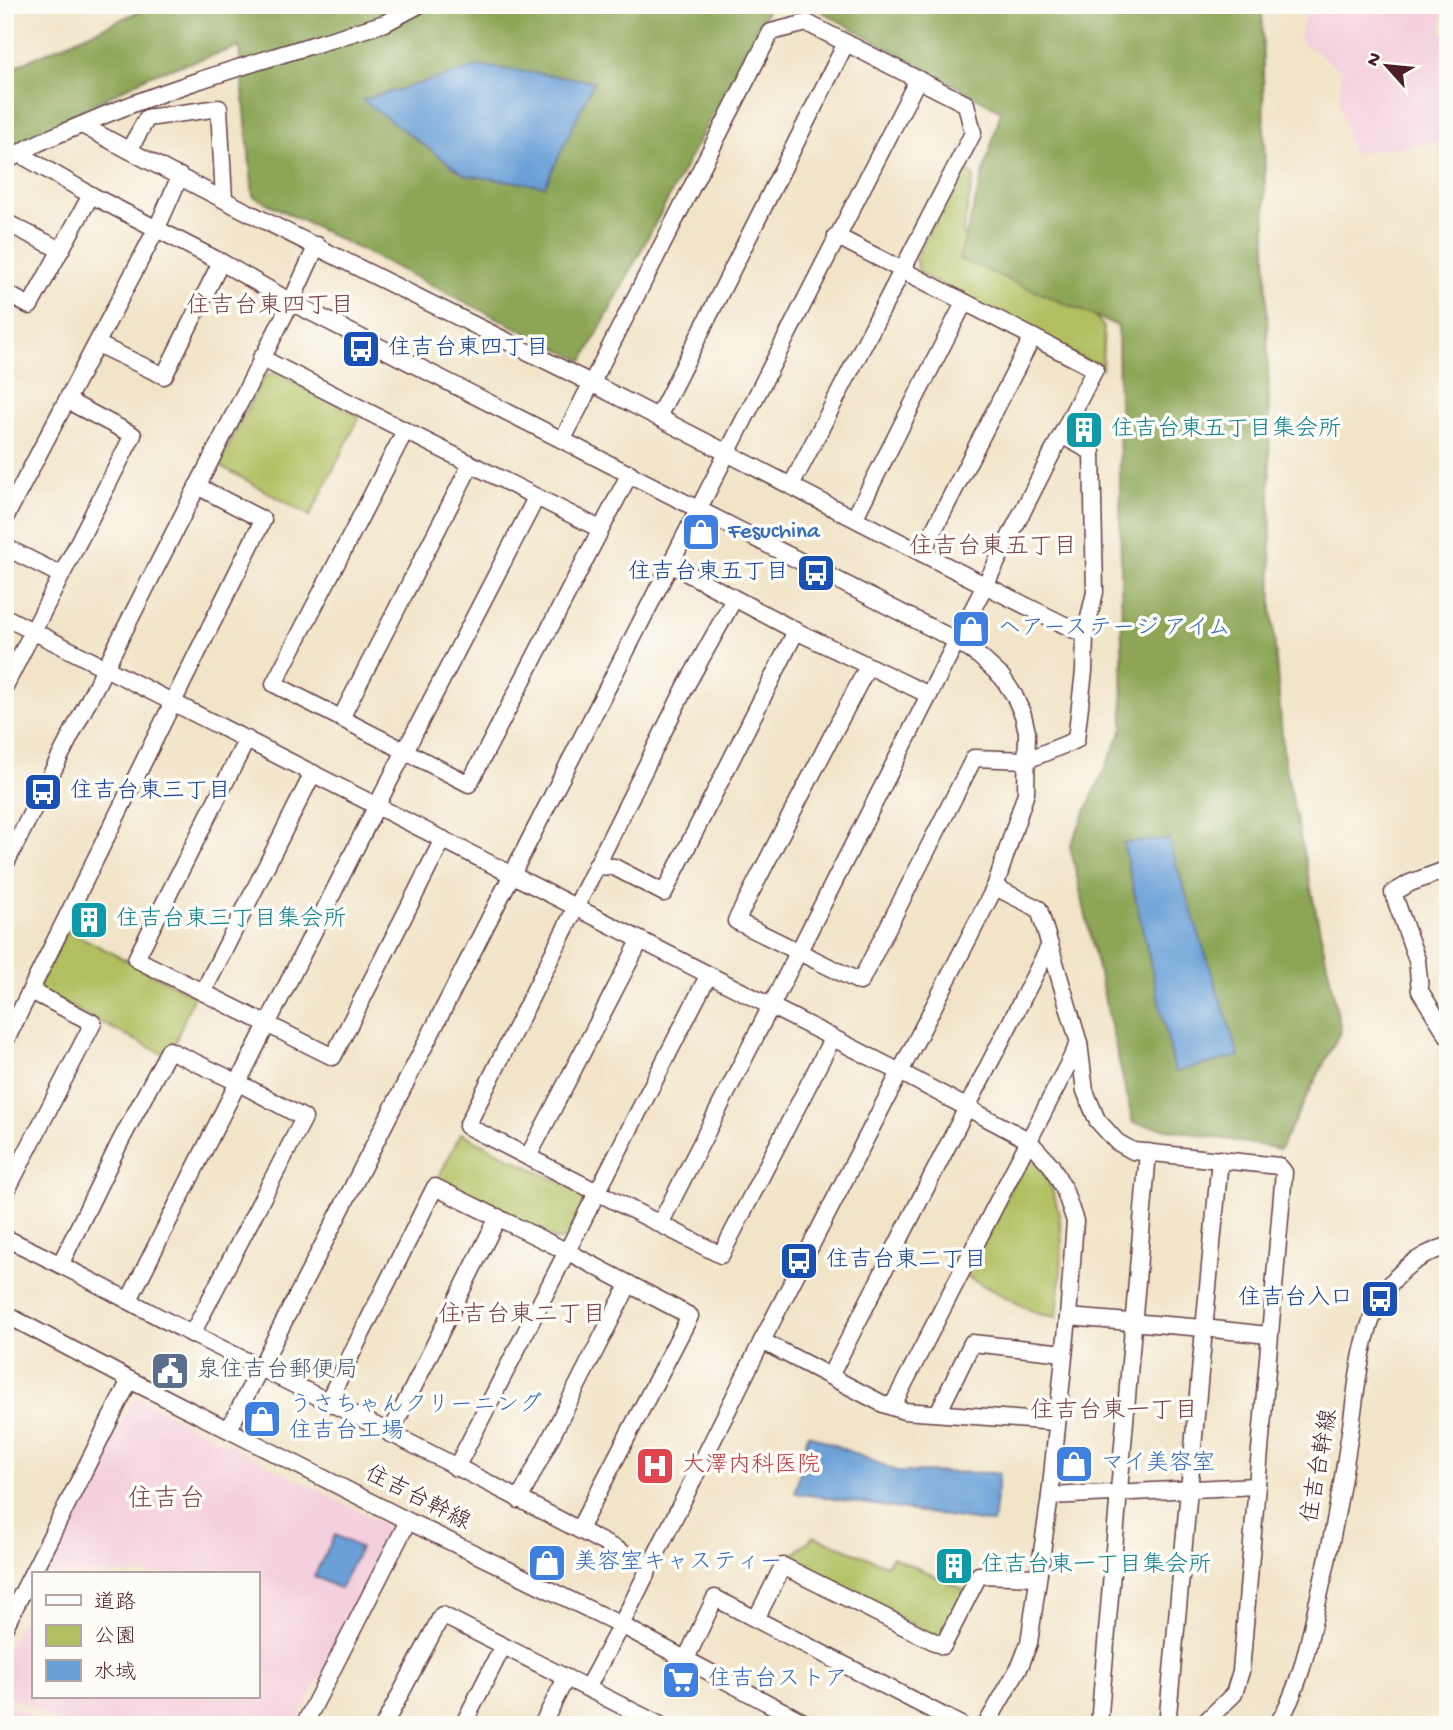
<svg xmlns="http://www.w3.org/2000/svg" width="1453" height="1730" font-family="'Gochi Hand','Klee One',sans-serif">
  <rect width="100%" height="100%" fill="#fdfcf7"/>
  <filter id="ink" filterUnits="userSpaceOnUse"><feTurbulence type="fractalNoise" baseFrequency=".0143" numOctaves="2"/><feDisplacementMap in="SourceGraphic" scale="14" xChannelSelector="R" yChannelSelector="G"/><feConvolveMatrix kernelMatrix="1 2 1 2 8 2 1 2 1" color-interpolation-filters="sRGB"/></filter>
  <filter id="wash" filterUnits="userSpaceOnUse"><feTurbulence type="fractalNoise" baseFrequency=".00686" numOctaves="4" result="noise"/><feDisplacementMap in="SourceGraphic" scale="28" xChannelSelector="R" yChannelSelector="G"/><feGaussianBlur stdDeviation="1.57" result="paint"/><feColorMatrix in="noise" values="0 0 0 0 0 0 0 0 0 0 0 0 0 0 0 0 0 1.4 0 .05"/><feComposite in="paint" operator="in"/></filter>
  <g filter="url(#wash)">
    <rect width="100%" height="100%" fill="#f1e4c8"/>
    <!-- built -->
    <g fill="#f4cfdd">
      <polygon points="1307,5 1443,5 1441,33 1448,34 1448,138 1440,142 1352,153 1339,103 1342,71 1299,40"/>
      <polygon points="135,1397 395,1530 295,1725 65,1725 5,1694 5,1652 33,1597 33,1697 257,1697 257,1574 45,1574"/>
      <polygon points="5,1702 49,1725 5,1725"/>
    </g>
    <!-- green -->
    <g fill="#b1bf61" stroke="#7e6f46" stroke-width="2">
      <polygon points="963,167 974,176 962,234 1017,268 1075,293 1104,327 1102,369 920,274 915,259"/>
      <polygon points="277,373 360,416 310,516 219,465 264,376"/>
      <polygon points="67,930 194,995 174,1045 163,1054 41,992 39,984"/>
      <polygon points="461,1133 581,1193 585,1201 568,1237 558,1241 437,1180"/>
      <path d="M1028,1155C1035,1163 1044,1172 1048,1181C1069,1223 1061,1273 1057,1317L1038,1314L965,1276Z"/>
      <polygon points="814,1536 886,1565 893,1557 965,1590 941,1636 933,1635 786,1561"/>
    </g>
    <!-- forest -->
    <g fill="#8ca657" stroke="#6b6241" stroke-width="2">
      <polygon points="186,5 528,5 561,11 565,5 770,5 583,361 253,196 239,47 150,75 5,151 5,71 140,11"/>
      <polygon points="810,5 1262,5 1272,609 1284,761 1341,1030 1280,1149 1133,1123 1070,846 1123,728 1118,326 959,259 1001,111"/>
    </g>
    <!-- water -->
    <g fill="#6aa0d7" stroke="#5a6081" stroke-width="2">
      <polygon points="481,66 594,81 545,186 465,175 362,100"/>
      <polygon points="1168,839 1239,1056 1175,1072 1123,843"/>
      <polygon points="808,1434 899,1472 999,1473 993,1523 795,1493"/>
      <polygon points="335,1535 360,1548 340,1589 314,1576"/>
    </g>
  </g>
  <g filter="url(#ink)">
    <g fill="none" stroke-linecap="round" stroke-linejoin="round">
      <defs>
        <g id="minor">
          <path d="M82,125C249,216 421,298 591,383C756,467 919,554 1085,635"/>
          <polyline points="129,150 147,118 219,108 224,199"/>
          <polyline points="18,153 91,195 221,262 291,302 957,641 980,657 1002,677 1014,695 1023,715 1027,732 1026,793 995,887 762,1341 621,1625 587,1688"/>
          <path d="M5,163C28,145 55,136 81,125C179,82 283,55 385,23L419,5"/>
          <polyline points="5,222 61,250"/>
          <polyline points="5,293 30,306 91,195"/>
          <polyline points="97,344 164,376 221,262"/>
          <polyline points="261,358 600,529"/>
          <polyline points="658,417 846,43"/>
          <polyline points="405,431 274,684 469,784 630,473"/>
          <polyline points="563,439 771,32 807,23 966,104 973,133 791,486"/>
          <polyline points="855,517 964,303"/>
          <polyline points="5,518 157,228 180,176"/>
          <polyline points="5,547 61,575"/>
          <polyline points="922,553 1032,338"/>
          <polyline points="670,564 796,631 929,695"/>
          <polyline points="734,599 687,684 467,1126 721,1255 832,1039"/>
          <polyline points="5,617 900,1072 1028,1140 1051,1165 1064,1189 1075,1221 1068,1317 1050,1496 1029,1643 1021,1664 986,1725"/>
          <polyline points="868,666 736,921 860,982 974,758 1027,760 1076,740 1084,671 1085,635 1095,592 1092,452 1063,436"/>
          <polyline points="5,686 133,435 68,401"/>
          <polyline points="341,718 471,464"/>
          <polyline points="247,739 136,959 333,1057 443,839"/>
          <polyline points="5,865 291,302 317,245"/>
          <polyline points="596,866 614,867 664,893 796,631"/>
          <polyline points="1448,869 1410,883 1393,893 1417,960 1420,991 1448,1036"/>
          <polyline points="995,887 1039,909 1079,1043 1085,1091 1097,1120 1117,1142 1133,1151 1279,1166 1284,1172 1241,1671 1234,1694 1202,1725"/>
          <polyline points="203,992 313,773"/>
          <polyline points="5,1042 263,520 197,486"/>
          <polyline points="528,1157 640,941"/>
          <polyline points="5,1194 93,1023 31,991"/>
          <polyline points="661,1222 1095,369 836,236"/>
          <path d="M5,1238C70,1267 130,1303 194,1335C346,1410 498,1487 648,1566"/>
          <polyline points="61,1263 120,1142 169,1050 239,1083 304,1118 192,1334"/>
          <polyline points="129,1300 377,805 536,498"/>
          <polyline points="5,1314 130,1380 408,1521 621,1625 809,1725"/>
          <polyline points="1068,1317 1204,1328 1268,1335"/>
          <polyline points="762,1341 883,1404 904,1411 1056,1422"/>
          <polyline points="830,1376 1050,945"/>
          <polyline points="328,1401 435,1187 568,1252 690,1316 579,1529"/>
          <polyline points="892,1407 1079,1043"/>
          <polyline points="938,1413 972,1343 1064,1353"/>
          <polyline points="229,1429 918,79"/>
          <polyline points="390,1434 498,1217"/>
          <polyline points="456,1468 708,976"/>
          <polyline points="1050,1496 1256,1486"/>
          <polyline points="519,1500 629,1284"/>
          <polyline points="756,1619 783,1566 943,1646 979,1575 1038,1577"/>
          <polyline points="5,1627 130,1380"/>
          <polyline points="685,1661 715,1598 961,1725"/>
          <polyline points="304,1725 408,1521"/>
          <polyline points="384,1725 442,1615 660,1725"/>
          <polyline points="463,1725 503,1646"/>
          <polyline points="542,1725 566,1678"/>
          <polyline points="1099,1725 1148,1152"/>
          <polyline points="1167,1725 1220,1159"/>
          <path d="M1277,1725C1298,1692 1307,1651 1315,1614C1330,1552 1342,1489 1351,1426C1357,1386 1360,1343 1377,1306C1391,1276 1416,1255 1448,1246"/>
        </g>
      </defs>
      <!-- minor casing -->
      <use href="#minor" stroke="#633d43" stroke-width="19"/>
      <!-- minor -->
      <use href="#minor" stroke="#fff" stroke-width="16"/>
    </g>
  </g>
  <!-- icons -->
  <defs>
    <symbol id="bus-square" viewBox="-11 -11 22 22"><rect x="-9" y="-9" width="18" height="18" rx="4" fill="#1a4fb4" stroke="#fdfcf7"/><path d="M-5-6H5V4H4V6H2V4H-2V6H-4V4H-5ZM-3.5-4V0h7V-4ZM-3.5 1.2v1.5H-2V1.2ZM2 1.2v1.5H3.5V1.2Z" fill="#fff"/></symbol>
    <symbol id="building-square" viewBox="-11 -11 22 22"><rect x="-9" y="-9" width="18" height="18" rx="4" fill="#0f9aa8" stroke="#fdfcf7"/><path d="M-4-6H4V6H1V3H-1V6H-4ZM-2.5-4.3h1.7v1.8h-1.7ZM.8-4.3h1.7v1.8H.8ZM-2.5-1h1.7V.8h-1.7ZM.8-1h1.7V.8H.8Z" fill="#fff"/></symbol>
    <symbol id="shop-square" viewBox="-11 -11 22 22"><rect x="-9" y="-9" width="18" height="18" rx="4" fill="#3f7fe0" stroke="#fdfcf7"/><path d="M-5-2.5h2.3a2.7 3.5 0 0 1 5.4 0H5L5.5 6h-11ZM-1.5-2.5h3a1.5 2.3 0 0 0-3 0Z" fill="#fff"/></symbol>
    <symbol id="civic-square" viewBox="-11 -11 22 22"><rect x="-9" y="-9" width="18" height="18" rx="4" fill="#5c6f8a" stroke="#fdfcf7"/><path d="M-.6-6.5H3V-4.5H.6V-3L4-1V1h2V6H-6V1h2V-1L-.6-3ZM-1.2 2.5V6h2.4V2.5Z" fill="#fff"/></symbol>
    <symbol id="hospital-square" viewBox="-11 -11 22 22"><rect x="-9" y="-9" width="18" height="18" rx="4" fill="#e0444e" stroke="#fdfcf7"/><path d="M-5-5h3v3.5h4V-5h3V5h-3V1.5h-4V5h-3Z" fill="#fff"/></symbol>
    <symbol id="supermarket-square" viewBox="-11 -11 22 22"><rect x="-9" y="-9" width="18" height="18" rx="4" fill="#3f7fe0" stroke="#fdfcf7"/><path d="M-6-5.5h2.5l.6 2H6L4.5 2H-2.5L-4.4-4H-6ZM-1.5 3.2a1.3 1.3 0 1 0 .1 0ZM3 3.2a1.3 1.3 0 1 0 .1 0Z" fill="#fff"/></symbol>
  </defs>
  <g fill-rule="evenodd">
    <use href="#bus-square" x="339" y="327" width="44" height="44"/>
    <use href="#building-square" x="1062" y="408" width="44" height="44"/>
    <use href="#shop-square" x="679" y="510" width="44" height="44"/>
    <use href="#bus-square" x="794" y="551" width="44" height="44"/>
    <use href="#shop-square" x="949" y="607" width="44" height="44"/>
    <use href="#bus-square" x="21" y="770" width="44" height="44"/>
    <use href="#building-square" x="67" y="898" width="44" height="44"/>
    <use href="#bus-square" x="777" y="1239" width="44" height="44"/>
    <use href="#bus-square" x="1358" y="1277" width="44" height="44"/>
    <use href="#civic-square" x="148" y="1349" width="44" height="44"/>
    <use href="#shop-square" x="240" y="1397" width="44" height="44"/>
    <use href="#shop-square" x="1052" y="1442" width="44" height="44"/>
    <use href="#hospital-square" x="633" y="1444" width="44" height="44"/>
    <use href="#shop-square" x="525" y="1541" width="44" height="44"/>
    <use href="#building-square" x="932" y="1544" width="44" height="44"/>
    <use href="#supermarket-square" x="659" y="1658" width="44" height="44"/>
  </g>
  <g text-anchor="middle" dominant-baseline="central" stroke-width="7" stroke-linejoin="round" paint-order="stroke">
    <!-- transit labels -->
    <g font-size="23" fill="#164399" stroke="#fdfcf7" text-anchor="start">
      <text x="388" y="349">住吉台東四丁目</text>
      <text x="789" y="573" text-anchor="end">住吉台東五丁目</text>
      <text x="70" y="792">住吉台東三丁目</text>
      <text x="826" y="1261">住吉台東二丁目</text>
      <text x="1353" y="1299" text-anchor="end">住吉台入口</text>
    </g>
    <!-- culture labels -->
    <g font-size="23" fill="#0d838f" stroke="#fdfcf7" text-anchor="start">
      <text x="1111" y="430">住吉台東五丁目集会所</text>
      <text x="116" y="920">住吉台東三丁目集会所</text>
      <text x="981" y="1566">住吉台東一丁目集会所</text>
    </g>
    <!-- shop labels -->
    <g font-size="23" fill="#366cbe" stroke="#fdfcf7" text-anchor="start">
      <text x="728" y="532">Fesuchina</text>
      <text x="998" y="629">ヘアーステージ アイム</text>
      <text x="289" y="1406">うさちゃんクリーニング<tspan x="289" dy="26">住吉台工場</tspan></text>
      <text x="1101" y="1464">マイ美容室</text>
      <text x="574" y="1563">美容室キャスティー</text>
      <text x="708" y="1680">住吉台ストア</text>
    </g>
    <!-- service labels -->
    <g font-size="23" fill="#4e5e75" stroke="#fdfcf7" text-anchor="start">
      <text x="197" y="1371">泉住吉台郵便局</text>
    </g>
    <!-- health labels -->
    <g font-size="23" fill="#be3a42" stroke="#fdfcf7" text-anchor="start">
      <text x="682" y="1466">大澤内科医院</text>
    </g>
    <!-- street labels -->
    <g font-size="23" fill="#4a1f2b" stroke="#fdfcf7">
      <text transform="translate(1321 1466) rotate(-80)">住吉台幹線</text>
      <text transform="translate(417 1499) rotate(27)">住吉台幹線</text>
    </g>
    <!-- neighbourhood labels -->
    <g font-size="24" fill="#7b474c" stroke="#fdfcf7">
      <text x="270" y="307">住吉台東四丁目</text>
      <text x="993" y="548">住吉台東五丁目</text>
      <text x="522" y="1316">住吉台東二丁目</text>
      <text x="1114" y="1412">住吉台東一丁目</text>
    </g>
    <!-- quarter labels -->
    <g font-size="26" fill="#7b474c" stroke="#fdfcf7">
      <text x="166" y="1501">住吉台</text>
    </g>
  </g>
  <!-- margin -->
  <rect width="1453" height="1730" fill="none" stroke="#fdfcf7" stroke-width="28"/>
  <!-- legend -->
  <rect x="32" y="1572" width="228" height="126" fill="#fdfcf7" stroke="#b5a4a5" stroke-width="2"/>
  <rect x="46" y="1595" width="35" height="10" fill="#ffffff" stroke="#b5a4a5" stroke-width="2"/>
  <text x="94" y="1608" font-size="21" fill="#4a1f2b">道路</text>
  <rect x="46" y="1625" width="35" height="21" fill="#b1bf61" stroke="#b5a4a5" stroke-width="2"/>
  <text x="94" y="1642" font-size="21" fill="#4a1f2b">公園</text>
  <rect x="46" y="1660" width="35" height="21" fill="#6aa0d7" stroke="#b5a4a5" stroke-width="2"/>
  <text x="94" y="1678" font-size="21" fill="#4a1f2b">水域</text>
  <!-- north arrow -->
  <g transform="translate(1387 66) rotate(297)" stroke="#fdfcf7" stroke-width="5" paint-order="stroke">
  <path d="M0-5L12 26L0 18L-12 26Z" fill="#4a1f2b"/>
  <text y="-10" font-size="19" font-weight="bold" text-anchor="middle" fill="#4a1f2b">N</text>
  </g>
</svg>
